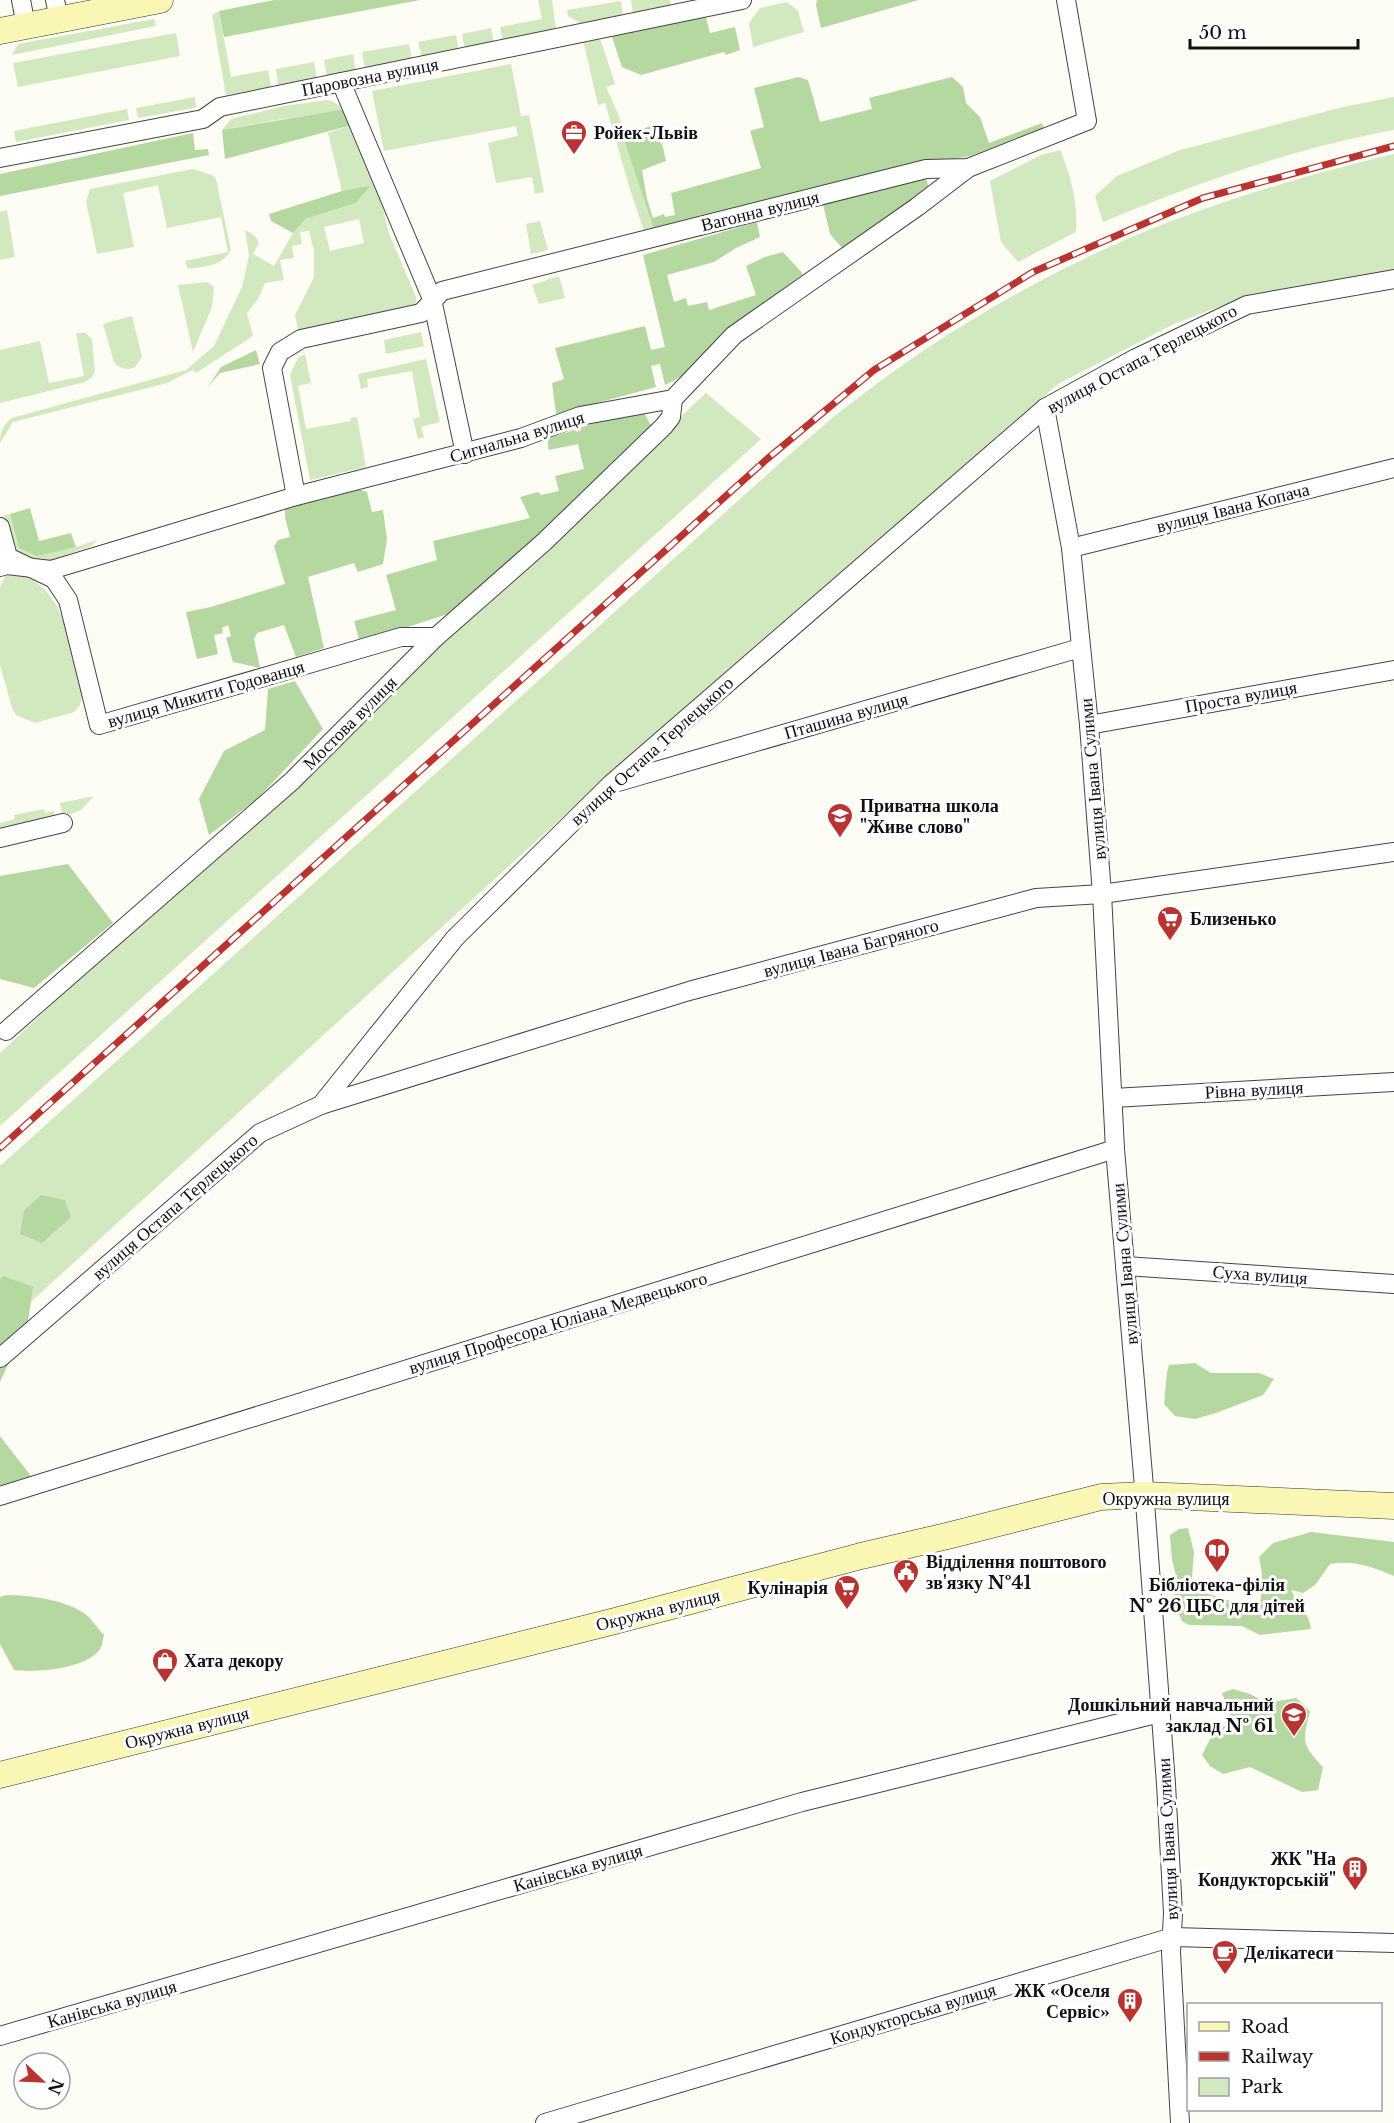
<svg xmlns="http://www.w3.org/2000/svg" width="1394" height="2123" font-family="'Libre Baskerville',serif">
  <rect width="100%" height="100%" fill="#fefdf5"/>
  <!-- green -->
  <g fill="#d2e8bf" fill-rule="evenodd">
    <polygon points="538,0 552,0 556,29 503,43 500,27 542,19"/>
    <polygon points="631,0 670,0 671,7 633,14"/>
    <polygon points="621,1 623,16 580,23 568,16 567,10"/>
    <polygon points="787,2 798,11 804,32 753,47 749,23 760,8"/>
    <polygon points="219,11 231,77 268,70 271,87 226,95 212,15"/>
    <polygon points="154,19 156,26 12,55 18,44"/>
    <polygon points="491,28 494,45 465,50 462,34"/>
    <polygon points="176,33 180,56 18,87 13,63"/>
    <polygon points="456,35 459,51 422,58 418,42"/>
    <polygon points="596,38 601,41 615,84 606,87 619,116 654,229 644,231 629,186 605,103 598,105 583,40"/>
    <polygon points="409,44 412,61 365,69 362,52"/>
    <polygon points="353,54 356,71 327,76 324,60"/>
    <polygon points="314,62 317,79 278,85 276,69"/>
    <polygon points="511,64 521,116 529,115 544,192 535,194 532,177 496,183 488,143 518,136 516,126 384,151 372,91"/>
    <polygon points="195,97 196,107 194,108 138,118 136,108"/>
    <path d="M1394,97V130C1294,148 1196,183 1103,222L1095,196L1117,176L1180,150L1343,107Z"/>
    <path d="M326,100L332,101L347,110L379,188L388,231L416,297V305L299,333L295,315L314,277V251L309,231L300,232L302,244L292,246L294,258L280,260L284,280L265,283L258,299L247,313L253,336L196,373L193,370L167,383L13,422L0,443C0,433 3,424 12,418L186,370L214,346L242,287L249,255L245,230L255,236L259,243L253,254L274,266L293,233L304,219L356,203L369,187L342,191L328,133L351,125L347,110L277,120L222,130L231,119L284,106ZM359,219L364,243L330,251L324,227Z"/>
    <polygon points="127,109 129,120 16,142 14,131"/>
    <path d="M1060,150C1071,176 1078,203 1076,232L1018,262L1001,242L990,181L1041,155Z"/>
    <path d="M1394,154V269L1247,296L1174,324L1058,384L590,792L0,1330V1166L781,462C807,440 831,418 858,398C948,328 1062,263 1169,222C1242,194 1318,172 1394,154Z"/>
    <path d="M193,169L212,175L216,179L231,250C221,267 206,266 188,269L185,261L228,252L221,217L167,228L158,185L123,193L134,247L97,254L86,201L90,189Z"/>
    <polygon points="7,210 15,257 0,260 0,212"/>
    <polygon points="540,221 548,250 531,254 526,224"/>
    <polygon points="559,276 565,298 539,304 532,285"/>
    <polygon points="208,282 214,287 212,307 193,352 178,285"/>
    <path d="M132,316L142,357L135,367C127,371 120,369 114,362L103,324Z"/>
    <polygon points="421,332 424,346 386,354 384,340"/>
    <polygon points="76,333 86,333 92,340 95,371 92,377 85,382 0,403 0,350 40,341 49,383 84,376"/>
    <polygon points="305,354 311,383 298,386 306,429 351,421 350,418 357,417 366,467 310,480 290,375 298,358"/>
    <polygon points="426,359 440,422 421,427 424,437 418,439 413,419 420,417 412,371 367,379 368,387 361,389 358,374"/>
    <polygon points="706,393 761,439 0,1126 0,1053"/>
    <polygon points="10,514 19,548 76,547 97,540 91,546 41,564 14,554 4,515"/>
    <path d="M7,571C16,574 26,576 34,581C67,602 71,650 81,685L82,697L80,705L74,712L35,723L16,715L12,708L0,665V588Z"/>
    <polygon points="94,796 81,810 63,817 60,803"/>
    <polygon points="44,809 45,813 54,811 55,820 0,832 0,823 15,819 14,815"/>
  </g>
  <!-- forest -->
  <g fill="#b5d7a0">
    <polygon points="274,0 420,0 224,37 219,11"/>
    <polygon points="817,0 919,0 821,28 816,5"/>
    <polygon points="704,10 710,33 735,27 740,50 726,55 724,52 641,75 622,67 611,34"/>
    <polygon points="799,77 808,80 820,122 872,109 869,98 952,77 963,87 966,103 980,117 989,143 1042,123 1044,128 970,156 884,172 654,229 623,136 653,125 663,147 666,161 642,170 647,199 653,218 664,214 665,217 675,215 671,193 761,168 750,131 764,127 754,88"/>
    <polygon points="341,110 347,110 352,125 225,159 222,130"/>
    <polygon points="193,133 195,150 208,149 209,155 0,196 0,174"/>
    <polygon points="926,178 929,189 842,248 830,234 823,204"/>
    <polygon points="370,186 356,203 305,219 293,233 271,221 269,214 342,191"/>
    <polygon points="757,222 760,237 736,248 714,262 667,275 674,302 686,298 688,306 707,302 709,310 756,295 746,266 765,257 783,252 803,274 762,304 684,375 665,385 660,364 651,366 656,387 556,414 552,383 564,379 555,348 645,326 651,350 665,347 643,255"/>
    <polygon points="256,350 260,364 220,373 208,387 221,367"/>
    <polygon points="644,413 654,430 578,501 451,613 401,629 359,639 354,621 396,610 386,575 437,560 433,541 530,518 520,497 538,492 541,495 559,491 555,476 584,469 578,444 549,450 547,439 604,420"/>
    <polygon points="358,489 367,492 372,512 383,510 387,539 383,564 358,572 354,563 308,577 324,648 296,657 284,625 257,633 254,639 260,668 233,662 226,638 231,636 228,625 222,628 223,633 214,635 218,654 197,659 186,612 211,607 285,584 274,546 278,540 290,537 285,517 285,508"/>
    <polygon points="30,508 39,541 71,533 76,547 37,556 19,548 10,514"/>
    <polygon points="295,681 323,729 256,800 209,835 199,799 224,751 265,730 268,689"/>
    <polygon points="68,864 113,923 34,988 0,979 0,876"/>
    <polygon points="41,1195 65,1200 71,1217 42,1243 20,1234 24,1211"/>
    <polygon points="3,1276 33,1287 28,1321 0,1382 0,1280"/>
    <polygon points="1195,1363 1211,1373 1259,1373 1274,1379 1263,1395 1216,1413 1195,1419 1175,1416 1164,1404 1167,1372 1169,1365"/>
    <polygon points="0,1436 31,1476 0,1502"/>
    <path d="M1188,1528L1194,1552L1191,1589L1251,1607L1261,1599L1262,1573L1259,1557L1273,1543L1311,1532L1394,1542V1576C1372,1567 1354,1560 1330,1564L1315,1585L1303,1593L1291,1590C1299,1607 1308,1610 1311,1629L1260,1635L1242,1626L1189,1625L1182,1621L1173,1602L1177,1580L1172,1560L1170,1535L1179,1529Z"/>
    <path d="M6,1595C29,1595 67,1600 85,1614C92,1619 98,1629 104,1635C103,1639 102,1646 100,1649C87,1669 35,1673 14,1670L0,1644V1597Z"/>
    <path d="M1233,1689L1250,1694L1267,1703L1296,1698L1310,1711C1303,1742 1300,1742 1323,1767L1318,1790L1302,1792L1250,1767L1223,1774L1210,1766L1202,1755L1214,1731L1227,1725L1230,1715L1222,1693Z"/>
  </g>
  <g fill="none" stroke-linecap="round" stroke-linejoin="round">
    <defs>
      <g id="street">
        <polyline points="21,0 26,26"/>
        <polyline points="55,0 59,20"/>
        <polyline points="341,82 432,299 465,454"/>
        <polyline points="0,158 203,119 220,107 742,0"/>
        <polyline points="1045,408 1071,548 1089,725 1102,894 1115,1149 1143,1475 1166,1784 1173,1913 1171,1952 1180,2123"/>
        <polyline points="296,496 272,368 280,352 301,339 421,313 442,291 926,169 968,168 1087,121 1066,0"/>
        <polyline points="0,527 8,557 54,579 68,600 99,725 401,637 436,637"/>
        <polyline points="1071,548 1394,468"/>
        <polyline points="0,567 7,565 51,570 296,496 521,438 580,416 673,399 734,335 917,207 968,168"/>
        <polyline points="1089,725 1394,670"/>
        <polyline points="618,782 1080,648"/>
        <polyline points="0,838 63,823"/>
        <polyline points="6,1031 292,781 436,637 544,542 664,426 671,417 673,399"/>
        <polyline points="1113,1098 1394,1082"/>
        <polyline points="321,1105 689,991 1036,898 1102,894 1394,852"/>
        <polyline points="1125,1266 1394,1284"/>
        <polyline points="0,1358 260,1133 321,1105 455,938 611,784 1045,408 1136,358 1247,305 1394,279"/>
        <polyline points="0,1496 1115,1149"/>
        <polyline points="0,2036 802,1802 1160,1713"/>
        <polyline points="545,2123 1173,1937 1394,1943"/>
      </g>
      <g id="secondary">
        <polyline points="0,31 160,0"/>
        <polyline points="0,1775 615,1621 861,1556 951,1535 1101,1497 1144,1495 1394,1506"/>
      </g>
    </defs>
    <!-- street casing -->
    <use href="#street" stroke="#444" stroke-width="20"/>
    <!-- secondary casing -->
    <use href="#secondary" stroke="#333" stroke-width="27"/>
    <!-- street -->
    <use href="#street" stroke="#fff" stroke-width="18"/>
    <!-- secondary -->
    <use href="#secondary" stroke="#faf6b4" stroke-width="26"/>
    <defs>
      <polyline id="rail" points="0,1148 767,459 874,370 1033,272 1203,198 1394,146"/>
    </defs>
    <!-- rail casing -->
    <use href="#rail" stroke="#b93330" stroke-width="7"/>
    <!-- rail -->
    <use href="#rail" stroke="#fff" stroke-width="4.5" stroke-dasharray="14" stroke-linecap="butt"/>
  </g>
  <!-- icons -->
  <defs>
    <symbol id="office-pin" viewBox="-11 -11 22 30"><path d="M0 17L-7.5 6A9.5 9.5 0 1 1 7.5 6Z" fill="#b93330" stroke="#fff"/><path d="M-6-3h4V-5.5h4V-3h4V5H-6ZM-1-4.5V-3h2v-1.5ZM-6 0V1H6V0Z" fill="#fff"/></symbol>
    <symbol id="school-pin" viewBox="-11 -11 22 30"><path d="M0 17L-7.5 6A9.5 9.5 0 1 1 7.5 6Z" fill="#b93330" stroke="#fff"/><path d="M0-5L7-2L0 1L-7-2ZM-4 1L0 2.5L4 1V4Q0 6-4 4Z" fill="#fff"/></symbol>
    <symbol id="supermarket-pin" viewBox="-11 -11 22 30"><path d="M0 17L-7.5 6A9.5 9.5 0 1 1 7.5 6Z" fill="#b93330" stroke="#fff"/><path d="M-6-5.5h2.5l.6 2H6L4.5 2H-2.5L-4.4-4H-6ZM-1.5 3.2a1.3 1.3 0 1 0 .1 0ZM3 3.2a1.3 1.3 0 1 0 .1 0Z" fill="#fff"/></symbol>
    <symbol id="library-pin" viewBox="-11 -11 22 30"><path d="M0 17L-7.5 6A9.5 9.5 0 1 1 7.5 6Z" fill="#b93330" stroke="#fff"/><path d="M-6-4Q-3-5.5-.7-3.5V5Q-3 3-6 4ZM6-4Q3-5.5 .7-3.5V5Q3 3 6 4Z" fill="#fff"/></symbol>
    <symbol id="civic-pin" viewBox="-11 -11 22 30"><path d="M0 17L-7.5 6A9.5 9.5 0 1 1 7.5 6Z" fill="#b93330" stroke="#fff"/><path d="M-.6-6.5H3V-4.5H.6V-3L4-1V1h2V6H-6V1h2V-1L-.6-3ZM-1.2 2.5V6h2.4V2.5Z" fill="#fff"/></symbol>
    <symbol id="shop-pin" viewBox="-11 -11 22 30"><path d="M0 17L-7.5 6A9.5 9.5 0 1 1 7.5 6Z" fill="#b93330" stroke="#fff"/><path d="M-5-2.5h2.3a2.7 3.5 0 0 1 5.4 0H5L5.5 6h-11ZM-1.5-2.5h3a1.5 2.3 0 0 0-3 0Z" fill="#fff"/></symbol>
    <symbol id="building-pin" viewBox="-11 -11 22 30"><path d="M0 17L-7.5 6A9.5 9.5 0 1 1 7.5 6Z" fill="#b93330" stroke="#fff"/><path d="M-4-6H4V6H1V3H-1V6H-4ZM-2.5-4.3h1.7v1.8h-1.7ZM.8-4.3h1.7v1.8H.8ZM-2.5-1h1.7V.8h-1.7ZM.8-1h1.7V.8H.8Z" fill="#fff"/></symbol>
    <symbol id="cafe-pin" viewBox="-11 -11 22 30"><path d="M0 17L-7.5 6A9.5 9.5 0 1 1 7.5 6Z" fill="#b93330" stroke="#fff"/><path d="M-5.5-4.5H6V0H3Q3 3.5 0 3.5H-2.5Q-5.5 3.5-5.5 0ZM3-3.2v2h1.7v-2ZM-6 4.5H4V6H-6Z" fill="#fff"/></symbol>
  </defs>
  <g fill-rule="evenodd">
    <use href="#office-pin" x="559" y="118" width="30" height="40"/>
    <use href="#school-pin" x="825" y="801" width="30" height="40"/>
    <use href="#supermarket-pin" x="1155" y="904" width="30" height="40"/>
    <use href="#library-pin" x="1202" y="1536" width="30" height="40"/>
    <use href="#civic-pin" x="891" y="1557" width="30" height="40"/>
    <use href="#supermarket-pin" x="832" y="1573" width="30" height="40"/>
    <use href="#shop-pin" x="150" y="1646" width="30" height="40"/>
    <use href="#school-pin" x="1279" y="1700" width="30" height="40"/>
    <use href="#building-pin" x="1340" y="1854" width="30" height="40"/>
    <use href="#cafe-pin" x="1210" y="1938" width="30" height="40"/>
    <use href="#building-pin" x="1115" y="1986" width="30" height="40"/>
  </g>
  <g text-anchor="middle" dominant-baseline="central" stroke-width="6" stroke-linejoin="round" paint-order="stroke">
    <!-- street labels -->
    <g font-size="18" fill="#111" stroke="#fff">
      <text transform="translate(370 77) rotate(-11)">Паровозна вулиця</text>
      <text transform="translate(760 211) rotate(-14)">Вагонна вулиця</text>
      <text transform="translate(1142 359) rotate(-28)">вулиця Остапа Терлецького</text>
      <text transform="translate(517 437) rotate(-17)">Сигнальна вулиця</text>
      <text transform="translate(1233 508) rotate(-14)">вулиця Івана Копача</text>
      <text transform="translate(206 694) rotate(-16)">вулиця Микити Годованця</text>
      <text transform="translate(1241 697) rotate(-10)">Проста вулиця</text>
      <text transform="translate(846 716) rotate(-16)">Пташина вулиця</text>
      <text transform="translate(350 723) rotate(-45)">Мостова вулиця</text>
      <text transform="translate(652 751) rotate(-42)">вулиця Остапа Терлецького</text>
      <text transform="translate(1093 779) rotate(-95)">вулиця Івана Сулими</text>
      <text transform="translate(851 948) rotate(-15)">вулиця Івана Багряного</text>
      <text transform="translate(1254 1090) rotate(-3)">Рівна вулиця</text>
      <text transform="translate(175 1207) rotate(-41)">вулиця Остапа Терлецького</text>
      <text transform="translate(1125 1264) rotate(-95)">вулиця Івана Сулими</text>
      <text transform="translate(1260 1275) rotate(4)">Суха вулиця</text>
      <text transform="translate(558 1323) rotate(-17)">вулиця Професора Юліана Медвецького</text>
      <text x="1166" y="1499">Окружна вулиця</text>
      <text transform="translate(658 1610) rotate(-14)">Окружна вулиця</text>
      <text transform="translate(187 1728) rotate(-14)">Окружна вулиця</text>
      <text transform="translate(1168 1839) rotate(-93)">вулиця Івана Сулими</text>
      <text transform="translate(578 1868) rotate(-16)">Канівська вулиця</text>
      <text transform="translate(112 2004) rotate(-16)">Канівська вулиця</text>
      <text transform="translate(913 2014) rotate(-17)">Кондукторська вулиця</text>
    </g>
    <!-- poi labels -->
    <g font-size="18" font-weight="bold" fill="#111" stroke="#fff" text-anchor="start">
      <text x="594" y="133">Ройек-Львів</text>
      <text x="860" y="806">Приватна школа<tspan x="860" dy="21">"Живе слово"</tspan></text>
      <text x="1190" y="919">Близенько</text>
      <text x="926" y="1562">Відділення поштового<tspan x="926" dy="21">зв'язку №41</tspan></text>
      <text x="1217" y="1585" text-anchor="middle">Бібліотека-філія<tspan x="1217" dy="21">№ 26 ЦБС для дітей</tspan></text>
      <text x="828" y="1588" text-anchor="end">Кулінарія</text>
      <text x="184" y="1661">Хата декору</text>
      <text x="1274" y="1705" text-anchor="end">Дошкільний навчальний<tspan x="1274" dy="21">заклад № 61</tspan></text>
      <text x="1336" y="1859" text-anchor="end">ЖК "На<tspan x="1336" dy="21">Кондукторській"</tspan></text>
      <text x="1244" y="1953">Делікатеси</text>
      <text x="1110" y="1991" text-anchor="end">ЖК «Оселя<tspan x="1110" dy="21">Сервіс»</tspan></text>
    </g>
  </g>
  <!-- legend -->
  <rect x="1187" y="2003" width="195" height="108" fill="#ffffff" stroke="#a0a0a0" stroke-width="1.5"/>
  <rect x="1199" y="2022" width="30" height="9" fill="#faf6b4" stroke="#a0a0a0" stroke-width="1.5"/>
  <text x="1241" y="2033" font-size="18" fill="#111111">Road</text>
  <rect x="1199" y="2052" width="30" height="9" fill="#b93330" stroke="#a0a0a0" stroke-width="1.5"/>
  <text x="1241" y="2063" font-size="18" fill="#111111">Railway</text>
  <rect x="1199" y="2078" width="30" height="18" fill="#d2e8bf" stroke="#a0a0a0" stroke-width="1.5"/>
  <text x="1241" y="2093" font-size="18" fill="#111111">Park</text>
  <!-- north arrow -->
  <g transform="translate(42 2081) rotate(113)"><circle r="28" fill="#ffffff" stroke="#a0a0a0" stroke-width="1.5"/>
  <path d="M0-4.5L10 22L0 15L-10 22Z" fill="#b93330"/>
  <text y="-9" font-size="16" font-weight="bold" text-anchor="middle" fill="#111111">N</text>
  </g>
  <!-- scale -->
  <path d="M1190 39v9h168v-9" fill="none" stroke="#111111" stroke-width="3"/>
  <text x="1199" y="39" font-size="18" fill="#111111" stroke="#ffffff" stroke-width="4.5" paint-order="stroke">50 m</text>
</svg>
